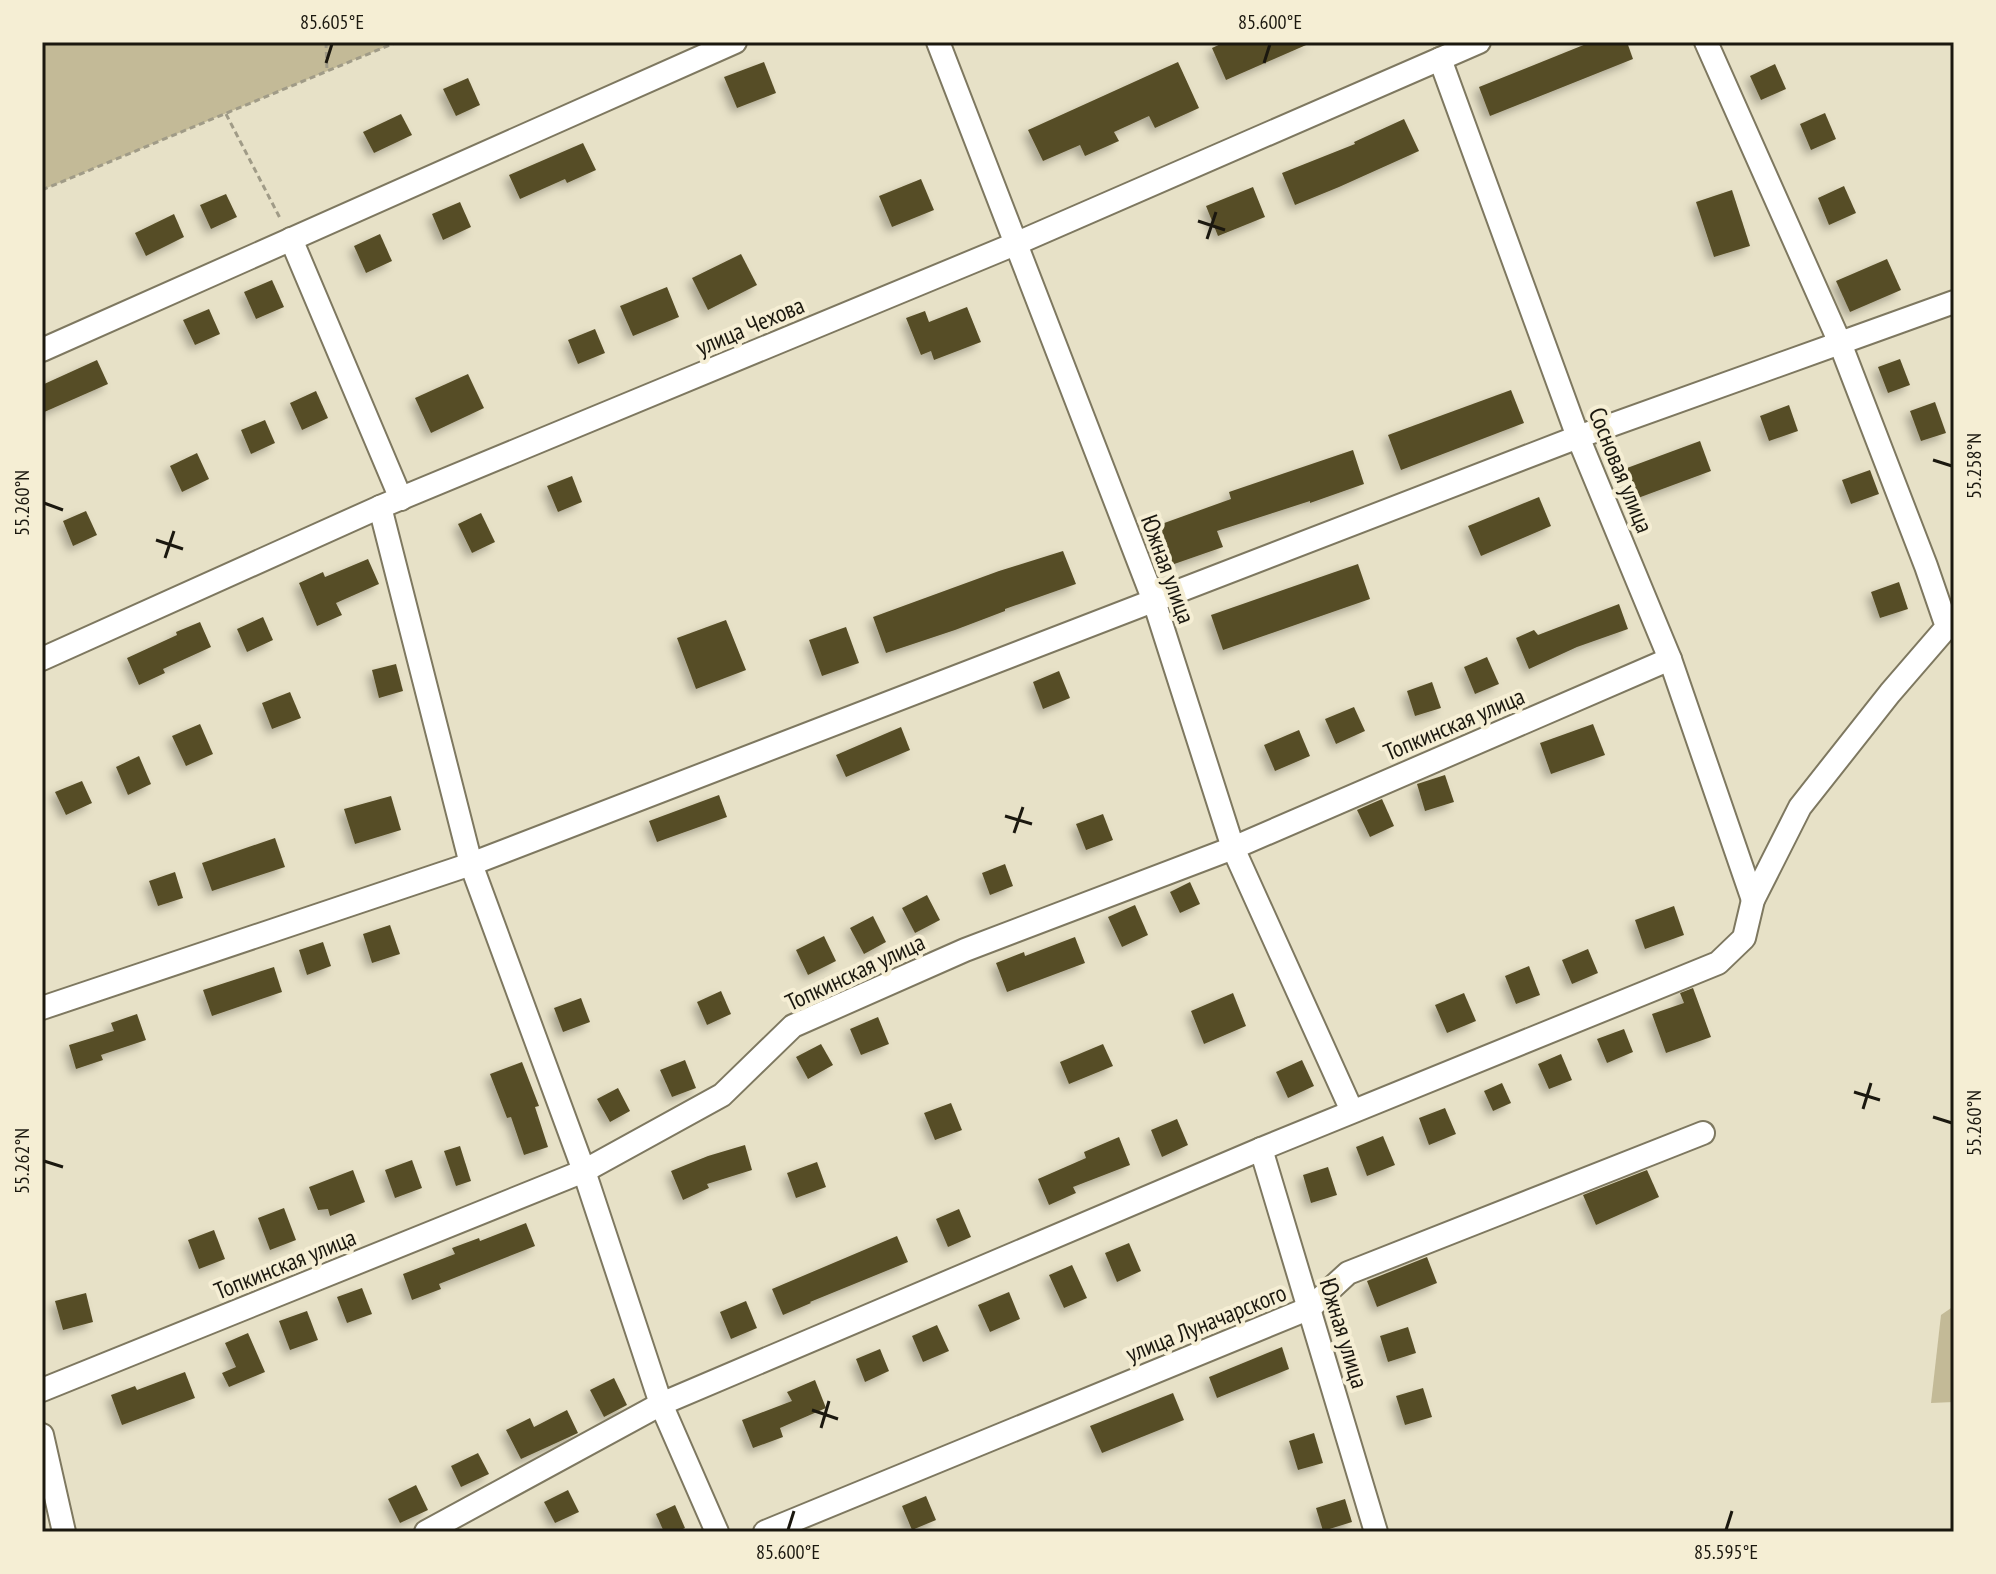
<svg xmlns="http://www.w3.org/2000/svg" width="1996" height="1574" font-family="'PT Sans Narrow',sans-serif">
  <defs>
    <filter id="shadow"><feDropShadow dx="-5" dy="5" stdDeviation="4" flood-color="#0004"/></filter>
  </defs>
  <rect width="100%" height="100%" fill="#e7e1c7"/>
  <!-- green -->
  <g fill="#c3ba97">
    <polygon points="42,42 397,42 42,190"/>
    <polygon points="1954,1306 1954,1402 1931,1403 1941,1315"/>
  </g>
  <!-- building -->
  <g fill="#574d26" filter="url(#shadow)">
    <polygon points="1225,42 1313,42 1226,80 1212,48"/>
    <polygon points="1591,42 1627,42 1633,59 1490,116 1479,87"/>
    <polygon points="764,62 776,93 737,108 724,77"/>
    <polygon points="1178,62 1199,108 1155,128 1149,116 1114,132 1119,141 1085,156 1080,145 1043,161 1028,130"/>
    <polygon points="1775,64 1786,89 1761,100 1750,76"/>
    <polygon points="468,78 480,105 456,116 443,89"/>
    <polygon points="1825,113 1836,139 1811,150 1800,124"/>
    <polygon points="401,114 412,135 374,153 363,132"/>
    <polygon points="1404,119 1419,151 1339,187 1295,205 1282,173 1355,144 1354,142"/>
    <polygon points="583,143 596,170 567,183 565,179 520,199 509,175"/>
    <polygon points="921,179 934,210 892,227 879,196"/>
    <polygon points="1844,186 1856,213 1829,225 1818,198"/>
    <polygon points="1253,187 1265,217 1218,236 1206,206"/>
    <polygon points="1732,190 1750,246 1714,257 1696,202"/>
    <polygon points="226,194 237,217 211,229 200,205"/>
    <polygon points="460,202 471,227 443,240 432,214"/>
    <polygon points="174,214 184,237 146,256 135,233"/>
    <polygon points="380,234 392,261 366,273 354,246"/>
    <polygon points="741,254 757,285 708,310 692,278"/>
    <polygon points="1887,259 1901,290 1850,312 1836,281"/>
    <polygon points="272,280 284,307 256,319 244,292"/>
    <polygon points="667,287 679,317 633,336 620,306"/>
    <polygon points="967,307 981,342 934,360 931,351 921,355 906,318 925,311 929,322"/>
    <polygon points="209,309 220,334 195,345 183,320"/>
    <polygon points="595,329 605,353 578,364 568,340"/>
    <polygon points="1900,359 1910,385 1888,393 1878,367"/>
    <polygon points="97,360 108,384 42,413 42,385"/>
    <polygon points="468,374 484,408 431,433 415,398"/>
    <polygon points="1511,390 1524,423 1401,470 1388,435"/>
    <polygon points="316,391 328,418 302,430 290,403"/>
    <polygon points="1935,402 1946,433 1921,441 1910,411"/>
    <polygon points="1789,405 1798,431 1769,441 1760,416"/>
    <polygon points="265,420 275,443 251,454 241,430"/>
    <polygon points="1700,441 1711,471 1638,498 1627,468"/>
    <polygon points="1353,450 1364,484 1310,503 1310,501 1217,531 1223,547 1157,570 1142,531 1231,499 1229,492"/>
    <polygon points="197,453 209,479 182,492 170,466"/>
    <polygon points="1870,470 1879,494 1851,504 1842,480"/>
    <polygon points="572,476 582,502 558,512 547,486"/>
    <polygon points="1539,497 1551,526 1481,556 1468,526"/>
    <polygon points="86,511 97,535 73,546 63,521"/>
    <polygon points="481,513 495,542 472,553 458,524"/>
    <polygon points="1063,551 1076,584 1005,609 1005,611 955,630 886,653 873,617 999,571"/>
    <polygon points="368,559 379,584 336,603 342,615 317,626 299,583 323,572 325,577"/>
    <polygon points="1358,564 1370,599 1223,650 1211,615"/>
    <polygon points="1899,582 1908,609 1880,618 1871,592"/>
    <polygon points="1619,604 1628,629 1577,647 1529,669 1516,638 1534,630 1538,635"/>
    <polygon points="263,617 273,640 247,652 237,629"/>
    <polygon points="726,620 746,670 696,689 677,638"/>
    <polygon points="200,622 211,647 163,669 165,673 139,685 127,658 177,635 176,632"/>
    <polygon points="846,627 859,663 822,676 809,640"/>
    <polygon points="1487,657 1499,684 1475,694 1464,667"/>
    <polygon points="396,664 403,691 379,698 372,670"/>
    <polygon points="1059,671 1070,698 1043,709 1033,682"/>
    <polygon points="1432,682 1441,708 1415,716 1407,691"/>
    <polygon points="290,692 301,718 272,729 262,703"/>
    <polygon points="1354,707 1365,731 1336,744 1325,719"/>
    <polygon points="200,724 213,754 186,766 172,736"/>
    <polygon points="1593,724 1605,755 1551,774 1540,743"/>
    <polygon points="901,727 910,750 846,777 836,755"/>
    <polygon points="1299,730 1310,756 1275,771 1264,745"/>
    <polygon points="139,756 151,784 128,795 116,767"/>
    <polygon points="1445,775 1454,802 1425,811 1417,784"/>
    <polygon points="82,781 92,803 66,815 55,792"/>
    <polygon points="719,795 727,817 657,842 649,821"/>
    <polygon points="391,796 401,830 355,844 344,809"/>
    <polygon points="1382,799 1394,826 1370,837 1357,810"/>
    <polygon points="1103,814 1113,840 1086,850 1076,824"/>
    <polygon points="275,838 285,867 212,891 202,863"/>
    <polygon points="1005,864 1013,886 990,895 982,873"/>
    <polygon points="175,872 183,898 158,906 149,881"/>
    <polygon points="1190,882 1200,904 1180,913 1170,892"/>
    <polygon points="927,895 940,920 915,933 902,908"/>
    <polygon points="1135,905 1148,935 1122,947 1108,917"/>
    <polygon points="1674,906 1684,935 1645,949 1635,920"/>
    <polygon points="873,916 886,942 864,954 850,928"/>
    <polygon points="390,925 400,954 372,963 363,934"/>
    <polygon points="824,936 836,961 808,975 796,950"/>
    <polygon points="1075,937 1085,963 1007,992 996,963 1024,952 1025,956"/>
    <polygon points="323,942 331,966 307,975 299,950"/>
    <polygon points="1588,949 1598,973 1572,984 1562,960"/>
    <polygon points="1529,966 1540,995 1516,1004 1505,976"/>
    <polygon points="274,967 282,992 212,1016 203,990"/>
    <polygon points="1693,988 1711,1037 1666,1053 1652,1014 1684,1003 1680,993"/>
    <polygon points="721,991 731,1014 707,1025 697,1002"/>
    <polygon points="1233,993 1246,1026 1204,1044 1191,1011"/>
    <polygon points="1464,993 1476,1021 1447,1033 1435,1005"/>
    <polygon points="581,998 590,1022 563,1032 554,1008"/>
    <polygon points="137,1014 146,1040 101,1055 103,1060 76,1069 69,1045 114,1031 111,1023"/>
    <polygon points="878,1017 889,1044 861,1055 850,1029"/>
    <polygon points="1624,1029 1633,1052 1607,1063 1597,1039"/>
    <polygon points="821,1044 833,1065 808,1079 796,1057"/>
    <polygon points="1103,1044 1113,1066 1069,1084 1060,1062"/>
    <polygon points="1561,1054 1572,1080 1549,1089 1538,1064"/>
    <polygon points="685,1060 696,1088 672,1097 660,1070"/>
    <polygon points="1302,1060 1314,1086 1288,1098 1276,1072"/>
    <polygon points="522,1062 539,1106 535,1107 548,1147 524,1155 511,1117 507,1118 490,1074"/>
    <polygon points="1502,1083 1511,1103 1493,1111 1484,1091"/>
    <polygon points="618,1088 630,1111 610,1122 597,1099"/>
    <polygon points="951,1103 962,1130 935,1140 924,1113"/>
    <polygon points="1445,1108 1456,1134 1429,1145 1419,1118"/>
    <polygon points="1177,1119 1188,1145 1162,1157 1151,1130"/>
    <polygon points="1383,1136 1395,1165 1367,1176 1356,1147"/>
    <polygon points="1119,1137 1130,1165 1073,1187 1076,1193 1049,1205 1038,1179 1086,1158 1084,1152"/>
    <polygon points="745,1145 752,1170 707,1184 709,1188 683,1200 671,1171 708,1156"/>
    <polygon points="460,1146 471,1181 456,1186 444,1151"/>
    <polygon points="412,1160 422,1188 395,1198 385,1170"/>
    <polygon points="817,1162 826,1187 796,1198 787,1173"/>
    <polygon points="1328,1167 1337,1195 1311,1203 1303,1175"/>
    <polygon points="353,1170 365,1202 330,1216 328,1209 318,1210 309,1187"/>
    <polygon points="1647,1170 1659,1197 1596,1225 1583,1195"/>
    <polygon points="284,1208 296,1240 270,1250 258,1218"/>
    <polygon points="959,1209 971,1237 948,1247 936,1219"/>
    <polygon points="526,1223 535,1246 439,1284 441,1289 412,1300 403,1274 455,1254 452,1248 479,1238 480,1241"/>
    <polygon points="214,1230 225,1259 199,1269 188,1240"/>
    <polygon points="897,1236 908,1262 810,1302 811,1303 783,1315 772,1289"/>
    <polygon points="1129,1243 1141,1271 1117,1282 1105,1253"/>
    <polygon points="1427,1257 1437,1283 1377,1307 1367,1281"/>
    <polygon points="1072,1265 1087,1298 1064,1308 1049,1275"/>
    <polygon points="362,1288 372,1314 347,1323 337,1297"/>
    <polygon points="1009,1292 1020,1319 990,1332 978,1305"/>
    <polygon points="86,1293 93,1322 63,1330 55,1301"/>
    <polygon points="746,1301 757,1328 731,1339 720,1312"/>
    <polygon points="307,1311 318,1340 290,1350 279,1321"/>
    <polygon points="937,1325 949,1351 923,1362 912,1336"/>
    <polygon points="1408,1327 1416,1353 1388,1362 1380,1336"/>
    <polygon points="248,1333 265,1372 229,1387 222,1373 236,1367 225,1343"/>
    <polygon points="1282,1347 1289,1369 1217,1398 1209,1377"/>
    <polygon points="880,1349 889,1371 865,1382 856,1359"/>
    <polygon points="185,1372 195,1398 122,1425 111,1395 135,1386 137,1390"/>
    <polygon points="614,1378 627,1405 604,1417 590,1390"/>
    <polygon points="815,1380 826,1408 780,1428 783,1437 753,1448 742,1420 792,1401 787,1392"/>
    <polygon points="1423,1388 1432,1417 1405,1425 1396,1396"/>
    <polygon points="1173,1393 1184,1420 1102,1453 1090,1426"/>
    <polygon points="567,1410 578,1433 521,1459 506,1430 530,1418 534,1427"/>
    <polygon points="1314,1433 1323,1463 1298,1470 1289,1441"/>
    <polygon points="478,1453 489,1474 461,1487 451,1466"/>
    <polygon points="416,1485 428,1510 400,1523 388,1499"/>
    <polygon points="568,1490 579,1512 555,1523 544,1502"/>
    <polygon points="926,1496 936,1520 912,1530 902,1506"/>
    <polygon points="1345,1499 1352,1522 1323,1531 1316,1508"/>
    <polygon points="675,1505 685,1528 677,1532 664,1532 656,1514"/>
  </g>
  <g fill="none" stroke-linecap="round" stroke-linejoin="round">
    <defs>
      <g id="street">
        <polyline points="938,42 1154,601 1233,848 1352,1111"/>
        <polyline points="1440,59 1578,437 1670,659 1753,900"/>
        <polyline points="291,239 401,499"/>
        <polyline points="42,350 735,42"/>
        <polyline points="380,507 471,864 584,1171 661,1404 717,1532"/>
        <polyline points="42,659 380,507 1015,244 1479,42"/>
        <polyline points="42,1008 471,864 1578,437 1840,343 1706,42"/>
        <polyline points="1261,1149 1376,1532"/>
        <polyline points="42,1390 584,1171 722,1095 793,1026 965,950 1233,848 1670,659"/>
        <polyline points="42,1435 64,1532"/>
        <polyline points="426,1532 661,1404 1261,1149 1718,963 1744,938 1753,900 1800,807 1890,693 1947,627 1926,566 1840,343 1954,302"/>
        <polyline points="765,1532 1310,1308 1348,1273 1703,1133"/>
      </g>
    </defs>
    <!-- street casing -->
    <use href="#street" stroke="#7e7860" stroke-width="26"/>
    <!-- path -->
    <g stroke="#a09b87" stroke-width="3" stroke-dasharray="6 4" stroke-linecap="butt">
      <polyline points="326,42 327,71"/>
      <polyline points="226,114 281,220"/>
      <polyline points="42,190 397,42"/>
    </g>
    <!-- street -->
    <use href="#street" stroke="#fff" stroke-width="22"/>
  </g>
  <!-- ticks -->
  <path fill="none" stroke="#1b180f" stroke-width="3" d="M326,63L332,44M1264,63L1270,44M1198,221L1225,230M1207,239L1216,212M1933,460L1952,466M44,503L63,510M156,540L183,549M165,558L174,531M1005,816L1032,824M1014,833L1023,807M1854,1092L1880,1100M1863,1109L1871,1083M1933,1117L1952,1123M44,1161L63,1167M812,1410L838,1419M821,1428L829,1401M788,1530L794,1511M1726,1530L1732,1511"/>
  <g text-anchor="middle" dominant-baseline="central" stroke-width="8" stroke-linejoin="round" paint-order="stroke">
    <!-- street labels -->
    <g font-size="24" fill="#1b180f" stroke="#f5eed4">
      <text transform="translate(750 326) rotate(-23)">улица Чехова</text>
      <text transform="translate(1621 470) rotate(68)">Сосновая улица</text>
      <text transform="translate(1168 569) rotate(70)">Южная улица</text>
      <text transform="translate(1454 724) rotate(-23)">Топкинская улица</text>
      <text transform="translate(855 972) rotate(-25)">Топкинская улица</text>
      <text transform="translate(285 1264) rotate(-22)">Топкинская улица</text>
      <text transform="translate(1206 1323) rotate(-22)">улица Луначарского</text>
      <text transform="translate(1344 1333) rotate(73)">Южная улица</text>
    </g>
  </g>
  <!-- border -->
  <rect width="1996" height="1574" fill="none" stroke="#f5eed4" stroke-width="88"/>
  <rect x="44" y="44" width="1908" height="1486" fill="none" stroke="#1b180f" stroke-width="3"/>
  <g font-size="20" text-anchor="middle" fill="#1b180f">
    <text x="332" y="29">85.605°E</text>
    <text x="1270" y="29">85.600°E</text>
    <text transform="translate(1974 466) rotate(-90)" y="7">55.258°N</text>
    <text transform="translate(22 503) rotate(-90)" y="7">55.260°N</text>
    <text transform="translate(1974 1123) rotate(-90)" y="7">55.260°N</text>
    <text transform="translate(22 1161) rotate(-90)" y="7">55.262°N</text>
    <text x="788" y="1559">85.600°E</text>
    <text x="1726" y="1559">85.595°E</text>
  </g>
</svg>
